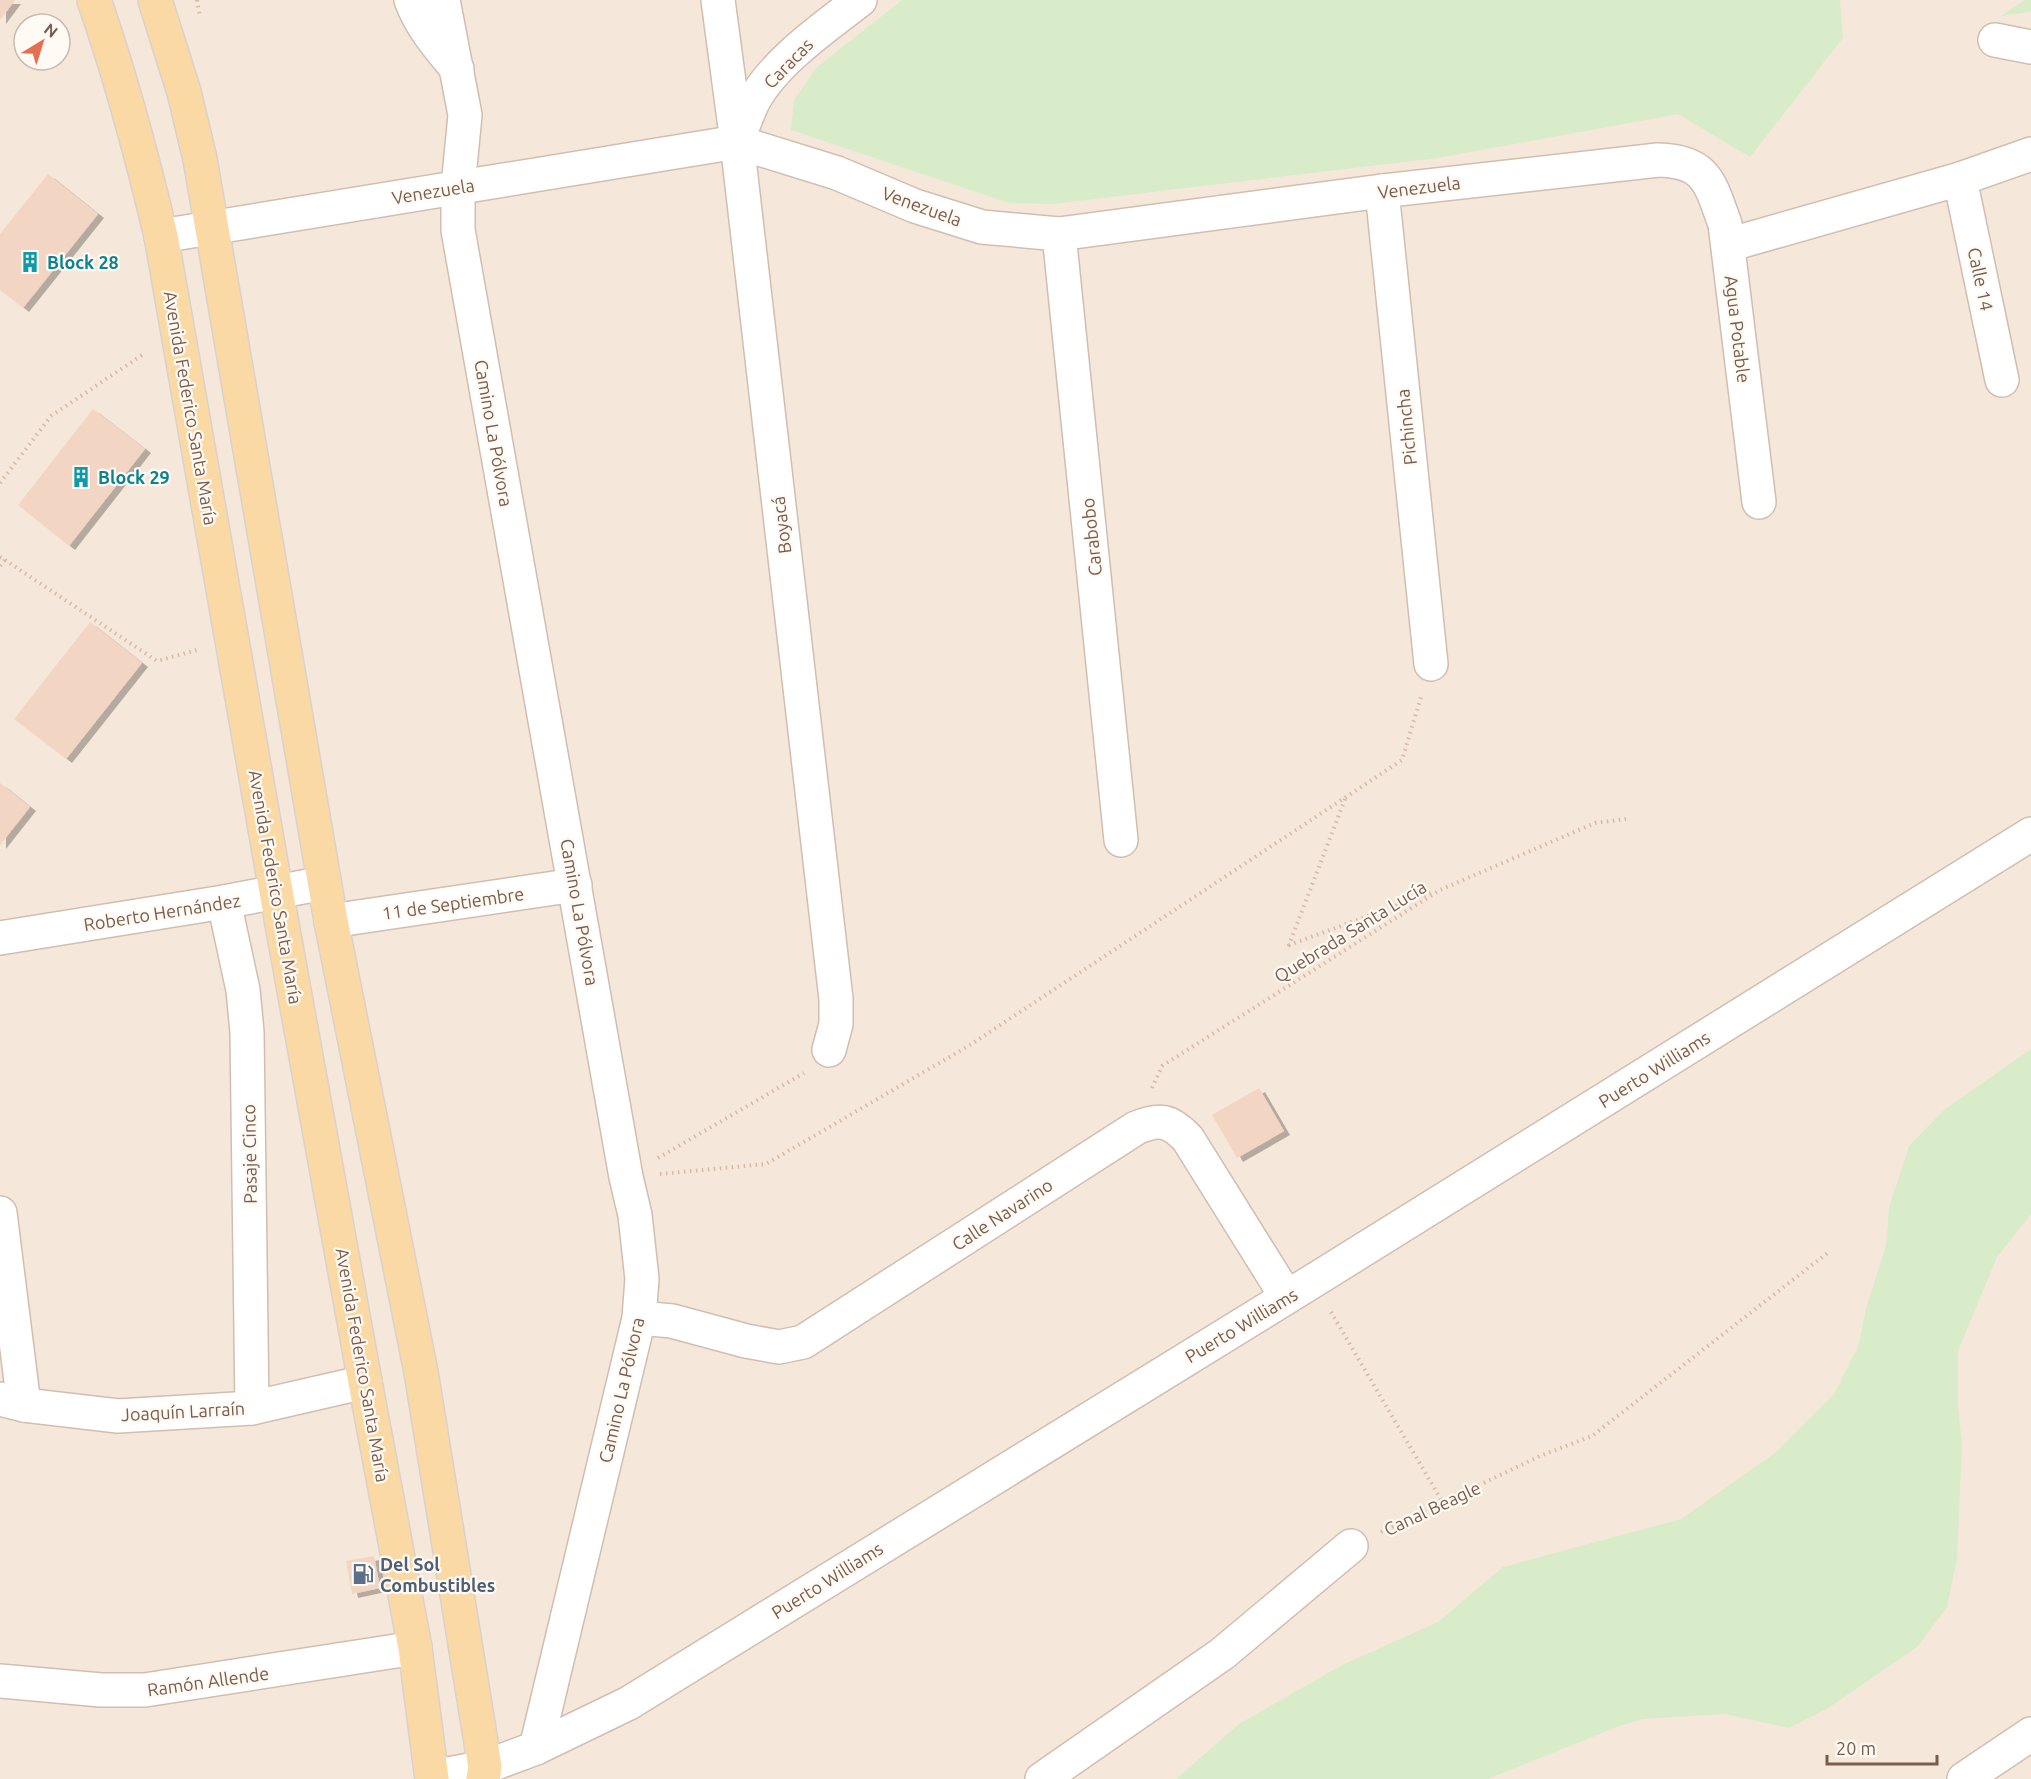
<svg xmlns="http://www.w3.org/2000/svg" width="2031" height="1779" font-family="Ubuntu,sans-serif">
  <defs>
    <filter id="shadow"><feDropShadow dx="6" dy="4" stdDeviation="0" flood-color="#0004"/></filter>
  </defs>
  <rect width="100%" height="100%" fill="#fdf6ec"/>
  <!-- residential -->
  <path fill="#f5e8da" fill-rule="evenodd" d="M0,0H2031V1779H0ZM24,24H60V60H24Z"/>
  <!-- green -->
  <g fill="#d8ecc9">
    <polygon points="902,0 1840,0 1843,38 1750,157 1678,114 1438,158 1052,204 1009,203 791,130 794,100 816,68"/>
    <polygon points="2025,0 2031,0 2031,12 2001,16"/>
    <polygon points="2031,1049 2031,1214 1997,1257 1958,1351 1958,1407 1962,1445 1957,1559 1947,1607 1917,1647 1827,1709 1789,1728 1725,1714 1643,1719 1617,1727 1488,1779 1176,1779 1239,1724 1342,1665 1438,1622 1503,1567 1681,1519 1775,1453 1834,1394 1859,1344 1866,1308 1886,1246 1889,1207 1909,1146 1944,1110"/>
  </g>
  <!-- building -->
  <g fill="#f3d5c3" filter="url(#shadow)">
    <polygon points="0,0 15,0 0,20"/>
    <polygon points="48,174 98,214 23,308 0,290 0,234"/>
    <polygon points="93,409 145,449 69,546 18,505"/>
    <polygon points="90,622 142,663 66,759 14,719"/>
    <polygon points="0,783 30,807 0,845"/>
    <polygon points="1259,1088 1284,1131 1237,1158 1212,1115"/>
    <polygon points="374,1556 380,1588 352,1594 346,1561"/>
  </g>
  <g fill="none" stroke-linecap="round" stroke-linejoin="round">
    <defs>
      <g id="minor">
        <path d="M411,0C421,27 439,47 457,69"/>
        <polyline points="718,0 737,142 836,999 836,1024 829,1050"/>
        <polyline points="1995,40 2031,47"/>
        <path d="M737,140C743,128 747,114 753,102C774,62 825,27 860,0"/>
        <polyline points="1960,179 2002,380"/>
        <polyline points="1382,191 1431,664"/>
        <polyline points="1059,234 1121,840"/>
        <path d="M161,236L737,142L837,173L915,206L982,227L1059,234L1382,191L1658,160C1707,161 1710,183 1725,224L1759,502"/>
        <polyline points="1728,245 1960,179 2031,154"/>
        <polyline points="224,902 243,990 247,1032 252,1408"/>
        <polyline points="331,921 575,885"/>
        <polyline points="0,938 224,902 324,883"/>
        <polyline points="0,1213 24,1405"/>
        <path d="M639,1318L672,1321L746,1341L779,1347L803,1342L1136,1128C1160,1118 1170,1120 1188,1139L1286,1296"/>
        <polyline points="0,1399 24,1405 118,1416 252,1408 365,1382"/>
        <polyline points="0,1681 101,1690 145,1690 415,1648"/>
        <polyline points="433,1777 485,1767 536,1748 629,1703 1313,1281 2031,834"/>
        <polyline points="1042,1779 1222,1654 1351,1546"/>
      </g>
      <g id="tertiary">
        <polyline points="443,0 465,115 458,187 458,230 626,1177 635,1215 642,1279 639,1318 536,1748"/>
        <polyline points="1964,1779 2031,1734"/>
      </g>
      <g id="primary">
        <path d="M94,0C121,77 142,156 161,236L276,891L365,1382L415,1648L432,1779"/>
        <polyline points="155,0 184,92 200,159 331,921 421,1372 485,1767 483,1779"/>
      </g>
    </defs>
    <!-- minor casing -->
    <use href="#minor" stroke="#d1beb0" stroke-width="36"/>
    <!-- tertiary casing -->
    <use href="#tertiary" stroke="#d1beb0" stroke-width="36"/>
    <!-- primary casing -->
    <use href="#primary" stroke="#dad1cd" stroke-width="36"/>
    <!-- path -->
    <g stroke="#d9b8a5" stroke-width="4" stroke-dasharray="1.5 4.5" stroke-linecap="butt">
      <polyline points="197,0 200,17"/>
      <polyline points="0,483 51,416 145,353"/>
      <polyline points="0,557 5,560 0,566"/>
      <polyline points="5,560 157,661 197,650"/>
      <polyline points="1345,799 1289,945 1431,893"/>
      <polyline points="1152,1088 1162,1066 1440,890 1595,823 1626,819"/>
      <polyline points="658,1158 804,1073"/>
      <polyline points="660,1174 766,1164 970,1045 1402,760 1421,697"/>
      <polyline points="1331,1312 1443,1503"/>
      <polyline points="1381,1532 1540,1456 1592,1436 1830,1251"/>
    </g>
    <!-- minor -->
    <use href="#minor" stroke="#fff" stroke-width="33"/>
    <!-- tertiary -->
    <use href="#tertiary" stroke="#fff" stroke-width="33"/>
    <!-- primary -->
    <use href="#primary" stroke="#fbd9a5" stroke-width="33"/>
  </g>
  <!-- icons -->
  <defs>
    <symbol id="building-bare" viewBox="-9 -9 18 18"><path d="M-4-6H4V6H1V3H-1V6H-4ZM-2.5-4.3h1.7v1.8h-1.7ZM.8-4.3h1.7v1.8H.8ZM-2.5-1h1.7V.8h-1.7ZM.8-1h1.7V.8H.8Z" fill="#0f9aa8" stroke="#fffaf3" stroke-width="2.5" paint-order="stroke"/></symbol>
    <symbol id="fuel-bare" viewBox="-9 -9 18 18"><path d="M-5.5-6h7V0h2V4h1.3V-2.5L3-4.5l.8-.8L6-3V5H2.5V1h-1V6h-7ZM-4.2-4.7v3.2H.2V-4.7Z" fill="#5c6f8a" stroke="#fffaf3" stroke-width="2.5" paint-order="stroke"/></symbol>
  </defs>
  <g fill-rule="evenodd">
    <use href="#building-bare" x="15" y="247" width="30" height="30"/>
    <use href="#building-bare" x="66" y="462" width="30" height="30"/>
    <use href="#fuel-bare" x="348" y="1559" width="30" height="30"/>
  </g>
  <g text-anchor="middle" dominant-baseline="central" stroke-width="4.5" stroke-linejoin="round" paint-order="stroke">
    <!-- street labels -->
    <g font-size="18" fill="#7a5c4d" stroke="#fffaf3">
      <text transform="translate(788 63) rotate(-46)">Caracas</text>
      <text transform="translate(1419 187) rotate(-7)">Venezuela</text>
      <text transform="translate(433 191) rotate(-9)">Venezuela</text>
      <text transform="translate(922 206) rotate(20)">Venezuela</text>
      <text transform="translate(1981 279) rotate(78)">Calle 14</text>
      <text transform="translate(1738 329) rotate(83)">Agua Potable</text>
      <text transform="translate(191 408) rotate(80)">Avenida Federico Santa María</text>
      <text transform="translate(1406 427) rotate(-96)">Pichincha</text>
      <text transform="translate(494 433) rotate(80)">Camino La Pólvora</text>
      <text transform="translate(781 525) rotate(-97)">Boyacá</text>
      <text transform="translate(1091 537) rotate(-96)">Carabobo</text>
      <text transform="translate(276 887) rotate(80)">Avenida Federico Santa María</text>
      <text transform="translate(453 903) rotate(-8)">11 de Septiembre</text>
      <text transform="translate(162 912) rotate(-9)">Roberto Hernández</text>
      <text transform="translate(580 912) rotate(80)">Camino La Pólvora</text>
      <text transform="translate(1350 931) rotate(-32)">Quebrada Santa Lucía</text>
      <text transform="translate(1654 1069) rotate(-32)">Puerto Williams</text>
      <text transform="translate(249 1154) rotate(-91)">Pasaje Cinco</text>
      <text transform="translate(1002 1214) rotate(-33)">Calle Navarino</text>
      <text transform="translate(1241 1325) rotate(-31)">Puerto Williams</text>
      <text transform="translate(363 1365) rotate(80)">Avenida Federico Santa María</text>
      <text transform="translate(621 1390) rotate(-77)">Camino La Pólvora</text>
      <text transform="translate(183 1411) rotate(-3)">Joaquín Larraín</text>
      <text transform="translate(1432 1508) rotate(-25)">Canal Beagle</text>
      <text transform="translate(827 1580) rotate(-32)">Puerto Williams</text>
      <text transform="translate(208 1681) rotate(-8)">Ramón Allende</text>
    </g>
    <!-- culture labels -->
    <g font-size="18" font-weight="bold" fill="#0d838f" stroke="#fffaf3" text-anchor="start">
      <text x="47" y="262">Block 28</text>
      <text x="98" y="477">Block 29</text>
    </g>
    <!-- service labels -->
    <g font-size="18" font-weight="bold" fill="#4e5e75" stroke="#fffaf3" text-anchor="start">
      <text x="380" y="1564">Del Sol<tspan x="380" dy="21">Combustibles</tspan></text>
    </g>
  </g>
  <!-- north arrow -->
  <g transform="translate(42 42) rotate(38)"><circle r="28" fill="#fffaf3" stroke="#cabbb1" stroke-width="1.5"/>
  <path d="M0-4.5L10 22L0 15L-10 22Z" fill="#e76f51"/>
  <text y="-9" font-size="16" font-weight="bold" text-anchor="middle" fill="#7a5c4d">N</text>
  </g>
  <!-- scale -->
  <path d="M1827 1755v9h110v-9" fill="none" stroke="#7a5c4d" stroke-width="3"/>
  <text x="1836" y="1755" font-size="18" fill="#7a5c4d" stroke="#fffaf3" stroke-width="4.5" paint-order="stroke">20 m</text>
</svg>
